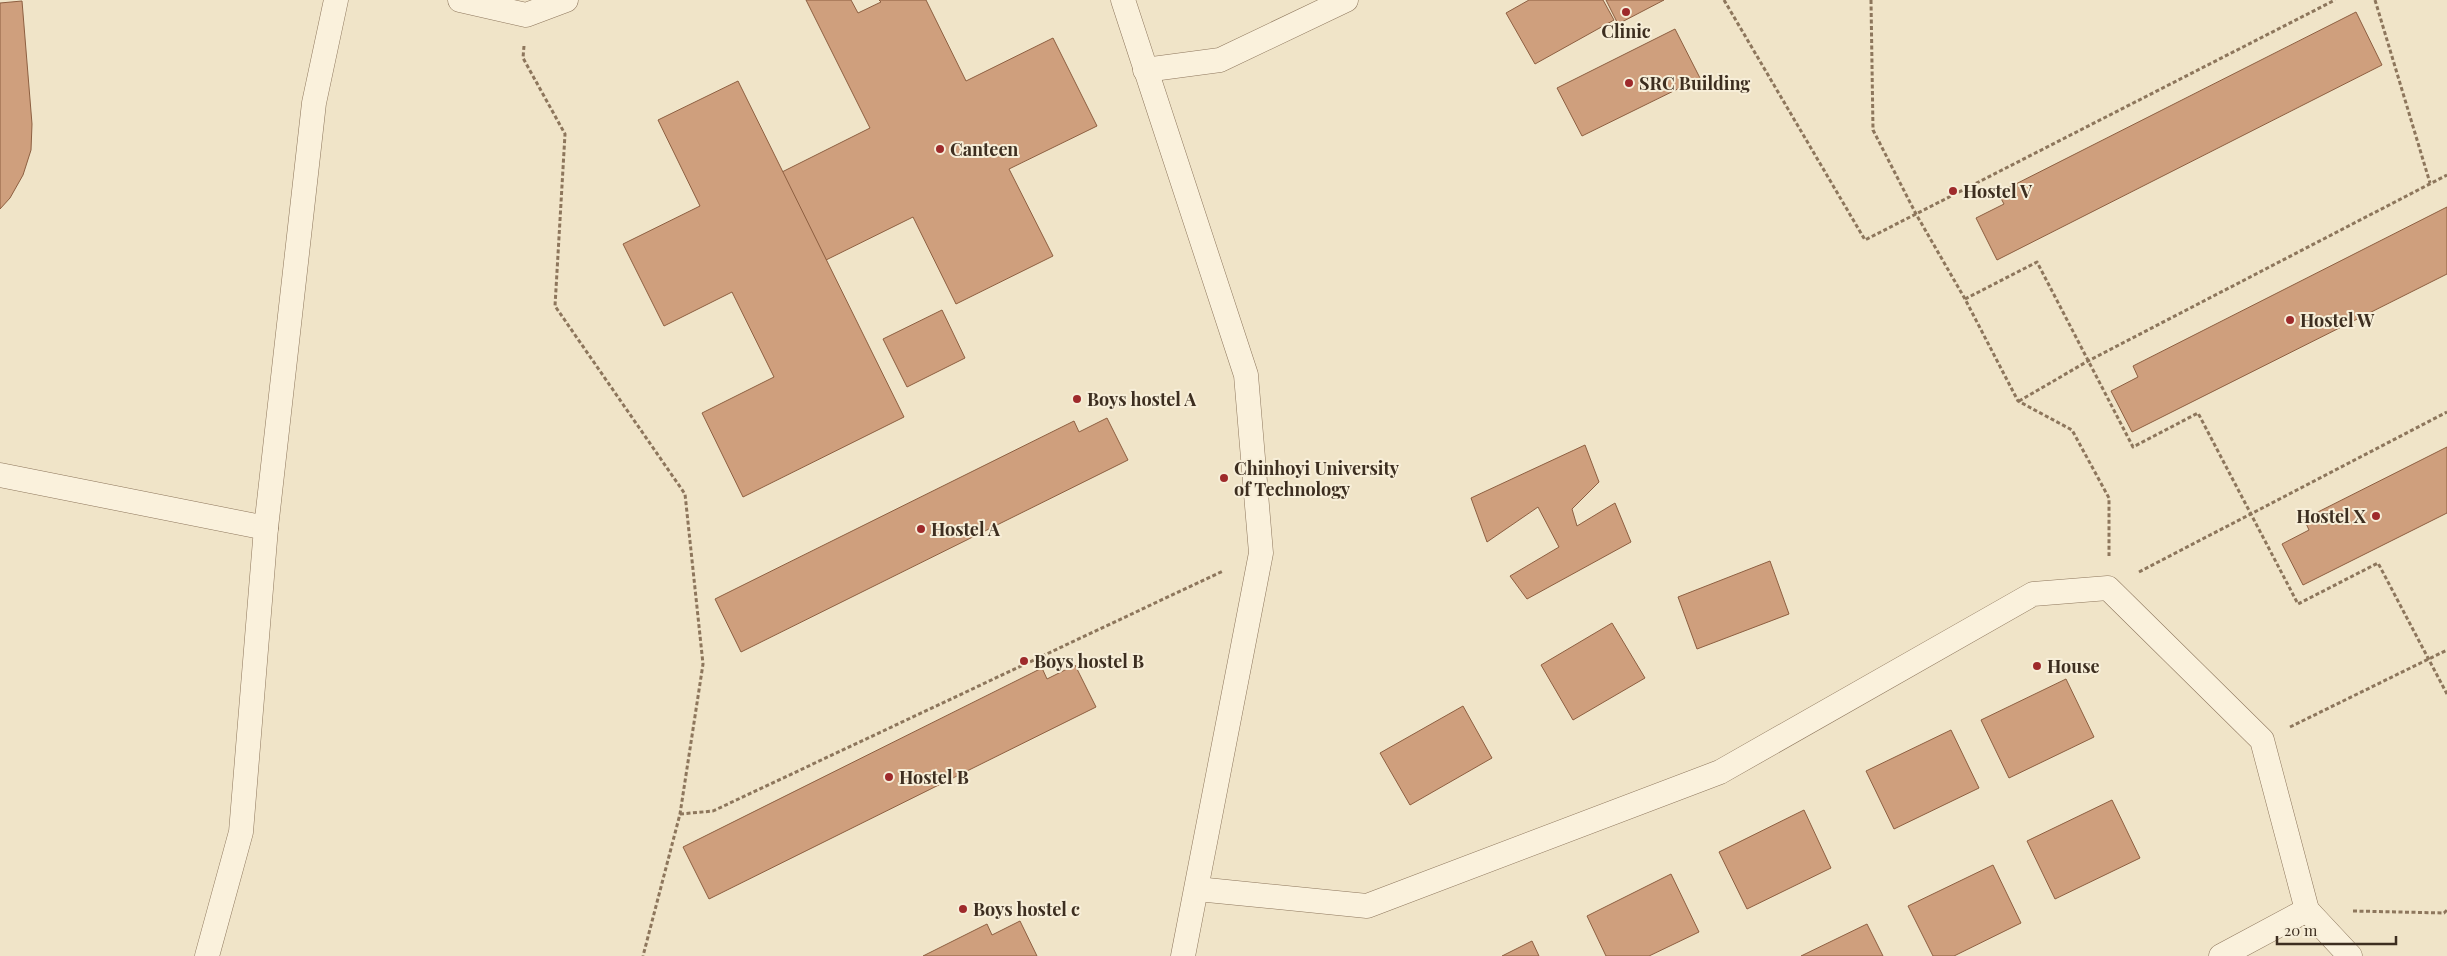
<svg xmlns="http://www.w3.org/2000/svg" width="2447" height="956" font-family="'Playfair Display',serif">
  <rect width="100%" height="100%" fill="#f0e4c8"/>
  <!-- building -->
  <g fill="#cf9f7d" stroke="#8d5f41">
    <polygon points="806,0 851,0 858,13 881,2 879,0 926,0 966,81 1053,38 1097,126 1009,169 1053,256 956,304 913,217 826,260 782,172 870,128"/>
    <polygon points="1529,0 1603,0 1614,20 1535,64 1506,13"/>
    <polygon points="1606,0 1664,0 1618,24"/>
    <polygon points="22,1 32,124 31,150 23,175 10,198 0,209 0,3"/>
    <polygon points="2356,12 2382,65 1997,260 1976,218 2004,204 1998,193"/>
    <polygon points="1675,29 1700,78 1582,136 1557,88"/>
    <polygon points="738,81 904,417 743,497 702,413 774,377 732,292 664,326 623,244 700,206 658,120"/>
    <polygon points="2447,207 2447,274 2132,432 2111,391 2138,377 2133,366"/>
    <polygon points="942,310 965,358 907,387 883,339"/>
    <polygon points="1107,418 1128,460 741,652 715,599 1074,421 1079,432"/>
    <polygon points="1585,445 1599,482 1572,509 1577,526 1615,503 1631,542 1527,599 1510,576 1559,547 1538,507 1487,542 1471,498"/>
    <polygon points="2447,447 2447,513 2303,585 2282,544 2309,530 2304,519"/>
    <polygon points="1770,561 1789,614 1697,649 1678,597"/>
    <polygon points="1612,623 1645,678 1573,720 1541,665"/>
    <polygon points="1075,665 1096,707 709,899 683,847 1042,668 1047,679"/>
    <polygon points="2066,679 2094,737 2009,778 1981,720"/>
    <polygon points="1463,706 1492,758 1410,805 1380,753"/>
    <polygon points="1951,730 1979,788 1894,829 1866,771"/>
    <polygon points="2112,800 2140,858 2055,899 2027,841"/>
    <polygon points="1804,810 1831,868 1747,909 1719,852"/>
    <polygon points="1993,865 2021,923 1954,956 1933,956 1908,906"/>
    <polygon points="1671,874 1699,932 1649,956 1606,956 1587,916"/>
    <polygon points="1020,921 1037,956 923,956 987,924 992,935"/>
    <polygon points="1867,924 1883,956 1801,956"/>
    <polygon points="1532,941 1539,956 1502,956"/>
  </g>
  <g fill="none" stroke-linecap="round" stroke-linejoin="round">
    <defs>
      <g id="lane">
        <polyline points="460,0 526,15 566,0"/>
        <polyline points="1123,0 1246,375 1261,553 1183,956"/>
        <polyline points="1145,70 1220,60 1346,0"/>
        <polyline points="0,475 266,528"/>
        <polyline points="1197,889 1367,906 1720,772 2033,594 2108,588 2262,740 2307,910 2221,956"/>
        <polyline points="2307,910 2350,956"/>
        <polyline points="207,956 241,832 266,528 314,103 336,0"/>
      </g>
    </defs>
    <!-- lane casing -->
    <use href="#lane" stroke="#8d765c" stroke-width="25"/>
    <!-- path -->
    <g stroke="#8d765c" stroke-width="3" stroke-dasharray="4 2.5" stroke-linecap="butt">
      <polyline points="1724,0 1865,240 2335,0"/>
      <polyline points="1871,0 1873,130 1916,214 1965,299 2018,401 2072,430 2109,498 2109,556"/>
      <polyline points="2375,0 2430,183"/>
      <polyline points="524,46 523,58 565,134 555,306 685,494 703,664 680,814 643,956"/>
      <polyline points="1965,299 2037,262 2133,447 2198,413 2298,604 2378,563 2447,694"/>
      <polyline points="2019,401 2088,361 2447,175"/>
      <polyline points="2139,572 2447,412"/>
      <polyline points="2290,727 2447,650"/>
      <polyline points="680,814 713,811 1223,571"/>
      <polyline points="2353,911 2444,913 2447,910"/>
    </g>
    <!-- lane -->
    <use href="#lane" stroke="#faf1dc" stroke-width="24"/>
  </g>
  <!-- markers -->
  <g fill="#9e2a2b" stroke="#f7eed8" stroke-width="2">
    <circle cx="1626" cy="12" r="5"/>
    <circle cx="1629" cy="83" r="5"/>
    <circle cx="940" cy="149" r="5"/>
    <circle cx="1953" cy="191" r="5"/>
    <circle cx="2290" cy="320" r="5"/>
    <circle cx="1077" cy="399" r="5"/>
    <circle cx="1224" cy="478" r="5"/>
    <circle cx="2376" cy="516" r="5"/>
    <circle cx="921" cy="529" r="5"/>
    <circle cx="1024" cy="661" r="5"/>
    <circle cx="2037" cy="666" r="5"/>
    <circle cx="889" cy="777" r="5"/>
    <circle cx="963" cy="909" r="5"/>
  </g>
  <g text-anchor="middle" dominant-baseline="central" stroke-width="4" stroke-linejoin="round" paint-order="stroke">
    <!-- poi labels -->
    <g font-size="18" font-weight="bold" fill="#3d2e20" stroke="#f7eed8" text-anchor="start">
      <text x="1626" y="31" text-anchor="middle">Clinic</text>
      <text x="1639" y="83">SRC Building</text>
      <text x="950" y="149">Canteen</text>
      <text x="1963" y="191">Hostel V</text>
      <text x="2300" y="320">Hostel W</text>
      <text x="1087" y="399">Boys hostel A</text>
      <text x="1234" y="468">Chinhoyi University<tspan x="1234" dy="21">of Technology</tspan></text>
      <text x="2366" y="516" text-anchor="end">Hostel X</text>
      <text x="931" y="529">Hostel A</text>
      <text x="1034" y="661">Boys hostel B</text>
      <text x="2047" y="666">House</text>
      <text x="899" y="777">Hostel B</text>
      <text x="973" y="909">Boys hostel c</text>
    </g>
  </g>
  <!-- scale -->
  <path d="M2277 936v8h119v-8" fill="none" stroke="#3d2e20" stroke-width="2.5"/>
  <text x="2284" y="936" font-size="15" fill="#3d2e20" stroke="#f7eed8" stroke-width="4" paint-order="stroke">20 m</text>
</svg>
